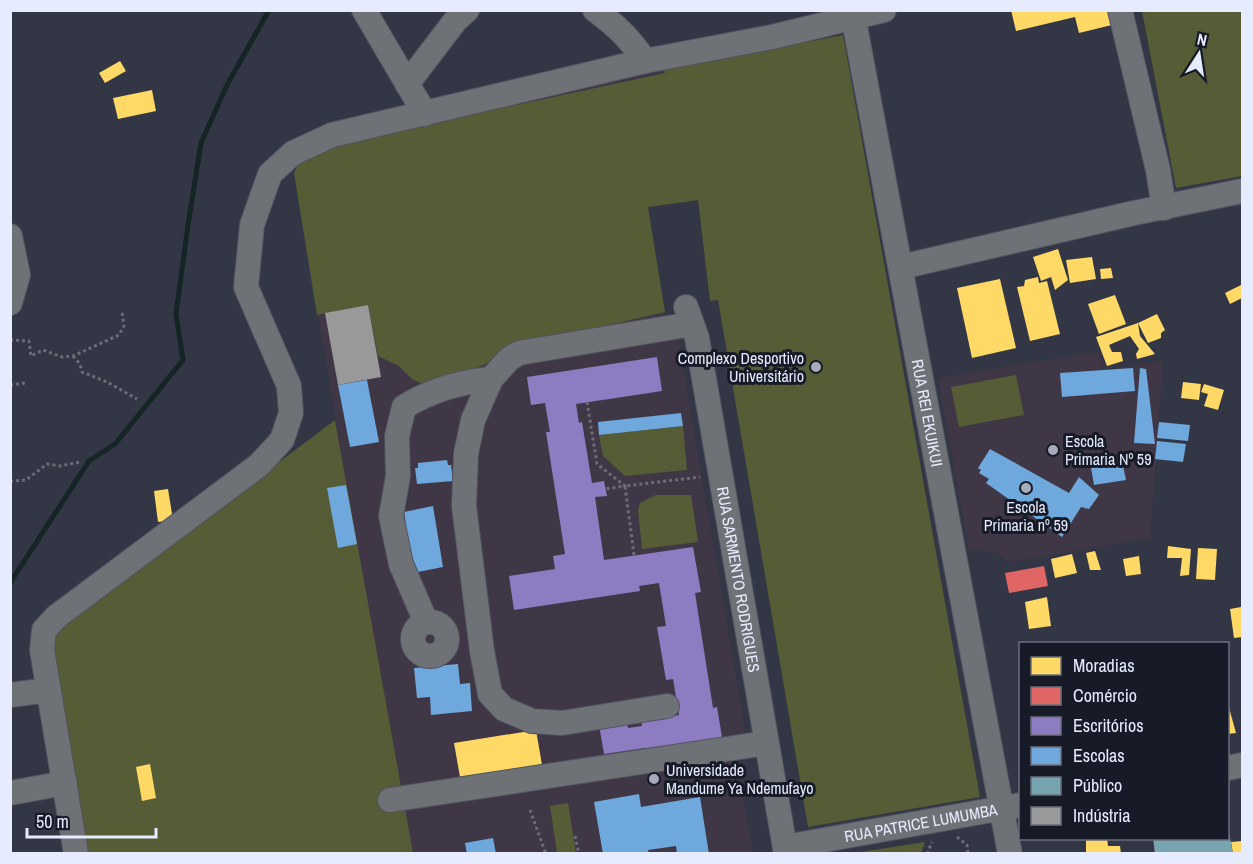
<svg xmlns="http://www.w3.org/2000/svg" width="1253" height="864" font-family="'Archivo Narrow',sans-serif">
  <rect width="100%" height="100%" fill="#333645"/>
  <!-- education -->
  <g fill="#403746">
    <polygon points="664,69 689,202 647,208 665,312 678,337 747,742 402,793 368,609 294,173 413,127"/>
    <polygon points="1098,352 1106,370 1163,361 1150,538 1008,562 1000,554 984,550 969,550 938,378"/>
    <polygon points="735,754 753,853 413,853 404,804"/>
  </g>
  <!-- green -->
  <g fill="#565c35">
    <polygon points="1142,11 1242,11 1242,176 1176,188"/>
    <polygon points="843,35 980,797 808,827 718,300 710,301 698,200 648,207 665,312 509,348 486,364 426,386 412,379 399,366 378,356 368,305 317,315 294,173 298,164 325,148 413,127 665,73 664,69"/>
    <polygon points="1016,375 1024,415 959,427 951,387"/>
    <polygon points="335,420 413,853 88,853 54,661 54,634 89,605"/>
    <polygon points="683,426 687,470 625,476 603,456 599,435"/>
    <polygon points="656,495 691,495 698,542 642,549 638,510 640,503"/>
    <polygon points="568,803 576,853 557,853 550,806"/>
    <polygon points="925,842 921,853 854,853"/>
  </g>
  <!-- homes -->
  <g fill="#ffd966">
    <polygon points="1011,10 1109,10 1112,25 1079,33 1075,17 1016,31"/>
    <polygon points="120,61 126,71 105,83 99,73"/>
    <polygon points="152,90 156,111 118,119 113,98"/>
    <polygon points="1058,249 1068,280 1055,290 1051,277 1041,281 1033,257"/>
    <polygon points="1092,257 1096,279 1070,283 1066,260"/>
    <polygon points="1111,268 1113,278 1101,279 1100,269"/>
    <polygon points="1038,277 1039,283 1047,281 1060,334 1030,341 1017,287 1024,286 1025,280"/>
    <polygon points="1000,279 1016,348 972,358 957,288"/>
    <polygon points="1241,285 1242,298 1230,304 1225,293"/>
    <polygon points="1115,295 1126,324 1099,334 1088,304"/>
    <polygon points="1157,314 1165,330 1161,333 1161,338 1148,343 1138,323"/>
    <polygon points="1138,323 1140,336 1155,354 1137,359 1136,354 1139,349 1130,336 1109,345 1112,352 1121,352 1123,361 1107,366 1096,337"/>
    <polygon points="1183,382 1201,384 1199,400 1181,398"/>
    <polygon points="1204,384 1224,390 1218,410 1204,406 1208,394 1201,392"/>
    <polygon points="168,489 173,520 158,522 154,491"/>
    <polygon points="1168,546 1191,549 1189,575 1180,576 1182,558 1167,558"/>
    <polygon points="1198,548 1217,549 1215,580 1196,579"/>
    <polygon points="1095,551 1101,570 1090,570 1086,553"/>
    <polygon points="1072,554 1077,573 1055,578 1051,559"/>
    <polygon points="1139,556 1141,574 1126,576 1123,559"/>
    <polygon points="1047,597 1051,626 1029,629 1025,602"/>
    <polygon points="1241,607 1242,637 1234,638 1230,609"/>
    <polygon points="1228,704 1236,733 1228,734"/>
    <polygon points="536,730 542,765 460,777 454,743"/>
    <polygon points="150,764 156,798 142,801 136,767"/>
    <polygon points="1086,838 1107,838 1108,846 1120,846 1121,854 1086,854"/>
    <polygon points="1242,841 1242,854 1233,854 1231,842"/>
  </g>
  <!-- shops -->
  <polygon fill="#e06666" points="1044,566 1048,586 1009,593 1005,573"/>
  <!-- offices -->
  <polygon fill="#8e7cc3" points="657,357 662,391 576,404 579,423 582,422 592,483 604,481 607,496 595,497 604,560 693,547 701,592 695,593 713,708 717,707 723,743 646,754 645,748 604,754 598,719 626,715 628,728 642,726 641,721 679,715 673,679 666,680 657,627 666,626 659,583 639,586 640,591 514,610 509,576 555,569 553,556 565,554 546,432 550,432 545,403 531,405 527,377"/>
  <!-- schools -->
  <g fill="#6fa8dc">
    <polygon points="1133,368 1135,391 1062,397 1060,373"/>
    <polygon points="1140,368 1146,369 1155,444 1134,443"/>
    <polygon points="367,380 379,442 350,447 338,385"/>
    <polygon points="681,413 683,426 599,435 598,422"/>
    <polygon points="1159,422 1190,425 1188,441 1157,438"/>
    <polygon points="1157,441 1186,444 1183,462 1155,459"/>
    <polygon points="990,449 1069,493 1079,477 1099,495 1089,509 1081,507 1062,537 986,483 989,479 979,473 981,470 978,468"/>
    <polygon points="1121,456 1126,480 1094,485 1090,462"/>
    <polygon points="447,460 448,465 451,465 453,481 417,484 415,468 418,468 418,463"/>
    <polygon points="346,485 357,544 338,548 327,488"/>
    <polygon points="433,506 443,567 413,573 404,512"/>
    <polygon points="458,664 460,684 470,683 472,711 431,715 430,697 417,698 414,668"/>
    <polygon points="639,794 641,807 700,797 709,854 677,854 676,846 648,850 649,854 603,854 594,802"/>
    <polygon points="493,838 496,854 467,854 465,843"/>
  </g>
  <!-- public -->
  <polygon fill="#76a5af" points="1228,827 1233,854 1155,854 1153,838 1228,838"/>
  <!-- industry -->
  <polygon fill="#999" points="368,305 381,377 338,385 325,313"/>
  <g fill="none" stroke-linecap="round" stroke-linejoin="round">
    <!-- stream -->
    <polyline stroke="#152425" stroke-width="5" points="10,583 89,461 115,444 183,360 176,314 188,225 201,143 227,85 269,10"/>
    <defs>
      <g id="minor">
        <polyline points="364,10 425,114"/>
        <path d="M595,10C617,26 630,39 645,61"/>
        <path id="s1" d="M852,10L1010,854"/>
        <polyline points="1120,10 1158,170 1164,208"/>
        <polyline points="407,84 455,21 467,10"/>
        <polyline points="10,236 18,275 10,303"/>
        <polyline points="901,267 1134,213 1242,191"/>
        <path id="s2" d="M686,307L697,338L786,854"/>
        <polyline points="491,379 509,359 519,353 692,324"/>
        <circle cx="430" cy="639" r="17"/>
        <path d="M426,622L401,564L391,516L398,476L397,436L404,407C431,390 459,382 491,379L473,420L466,454L464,506L482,651L490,694L504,709L532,721L562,723L667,706"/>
        <polyline points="10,695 49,690"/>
        <polyline points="1228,768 1242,765"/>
        <polyline points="10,793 65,783"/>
        <polyline points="390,800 766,743"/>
        <path id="s3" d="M785,847L1020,805"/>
        <polyline points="76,854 42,650 44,630 56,617 259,465 282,440 291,413 289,386 246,287 252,225 270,174 293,153 332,135 645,61 772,37 884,10"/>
      </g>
    </defs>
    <!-- minor casing -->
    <use href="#minor" stroke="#515461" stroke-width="26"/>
    <!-- path -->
    <g stroke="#6a6d75" stroke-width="3" stroke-dasharray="3 3" stroke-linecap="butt">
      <polyline points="10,340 29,341 31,356 43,350 62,357 73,356 119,335 124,326 122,312"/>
      <polyline points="73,356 80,364 82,372 107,382 137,399"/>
      <polyline points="10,385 25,383"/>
      <polyline points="587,402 597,464 625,486 605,489"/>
      <polyline points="10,481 26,480 47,464 60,466 80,462"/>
      <polyline points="634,555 625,486 700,477"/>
      <polyline points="530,810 546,854"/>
      <polyline points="575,836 579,854"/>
      <polyline points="957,837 967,845 968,854"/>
      <polyline points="927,854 932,842"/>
    </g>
    <!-- minor -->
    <use href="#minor" stroke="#6e7277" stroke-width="24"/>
  </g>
  <!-- markers -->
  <g fill="#a7acbd" stroke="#171b27" stroke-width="2">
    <circle cx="816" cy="367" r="6"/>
    <circle cx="1053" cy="450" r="6"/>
    <circle cx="1026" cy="488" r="6"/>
    <circle cx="654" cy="779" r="6"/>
  </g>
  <g text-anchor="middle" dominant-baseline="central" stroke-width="6" stroke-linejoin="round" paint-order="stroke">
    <!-- poi labels -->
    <g font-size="16" fill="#e6ebfd" stroke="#171b27" text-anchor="start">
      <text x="804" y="358" text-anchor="end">Complexo Desportivo<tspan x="804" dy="18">Universitário</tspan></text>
      <text x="1065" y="441">Escola<tspan x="1065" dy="18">Primaria Nº 59</tspan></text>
      <text x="1026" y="507" text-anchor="middle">Escola<tspan x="1026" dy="18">Primaria nº 59</tspan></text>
      <text x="666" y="770">Universidade<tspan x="666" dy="18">Mandume Ya Ndemufayo</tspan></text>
    </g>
    <!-- street labels -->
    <g font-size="16" fill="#e6ebfd" stroke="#171b27">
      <text stroke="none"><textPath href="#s1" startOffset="410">RUA REI EKUIKUI</textPath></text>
      <text stroke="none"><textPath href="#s2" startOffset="278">RUA SARMENTO RODRIGUES</textPath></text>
      <text stroke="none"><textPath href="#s3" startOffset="138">RUA PATRICE LUMUMBA</textPath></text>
    </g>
  </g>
  <!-- border -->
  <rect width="1253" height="864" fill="none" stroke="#e6ebfd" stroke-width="24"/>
  <!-- legend -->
  <rect x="1019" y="642" width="210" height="198" fill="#171b27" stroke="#6a6e7d" stroke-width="1.5"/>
  <rect x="1031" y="657" width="30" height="18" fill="#ffd966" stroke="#6a6e7d" stroke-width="1.5"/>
  <text x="1073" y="672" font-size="18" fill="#e6ebfd">Moradias</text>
  <rect x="1031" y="687" width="30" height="18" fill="#e06666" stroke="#6a6e7d" stroke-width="1.5"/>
  <text x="1073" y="702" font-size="18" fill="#e6ebfd">Comércio</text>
  <rect x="1031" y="717" width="30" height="18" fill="#8e7cc3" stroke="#6a6e7d" stroke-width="1.5"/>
  <text x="1073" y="732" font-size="18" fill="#e6ebfd">Escritórios</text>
  <rect x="1031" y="747" width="30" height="18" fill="#6fa8dc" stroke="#6a6e7d" stroke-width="1.5"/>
  <text x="1073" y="762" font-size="18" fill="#e6ebfd">Escolas</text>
  <rect x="1031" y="777" width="30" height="18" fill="#76a5af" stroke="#6a6e7d" stroke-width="1.5"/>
  <text x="1073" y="792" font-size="18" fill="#e6ebfd">Público</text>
  <rect x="1031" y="807" width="30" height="18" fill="#999999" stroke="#6a6e7d" stroke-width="1.5"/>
  <text x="1073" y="822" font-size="18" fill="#e6ebfd">Indústria</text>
  <!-- north arrow -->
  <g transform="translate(1199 54) rotate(12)" stroke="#171b27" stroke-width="4.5" paint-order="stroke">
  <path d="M0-4.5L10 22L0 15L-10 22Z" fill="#e6ebfd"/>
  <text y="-9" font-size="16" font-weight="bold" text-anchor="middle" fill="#e6ebfd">N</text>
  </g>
  <!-- scale -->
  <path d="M27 828v9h129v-9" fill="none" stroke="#e6ebfd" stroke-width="3"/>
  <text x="36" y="828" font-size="18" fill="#e6ebfd" stroke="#171b27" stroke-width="4.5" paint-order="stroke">50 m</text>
</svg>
